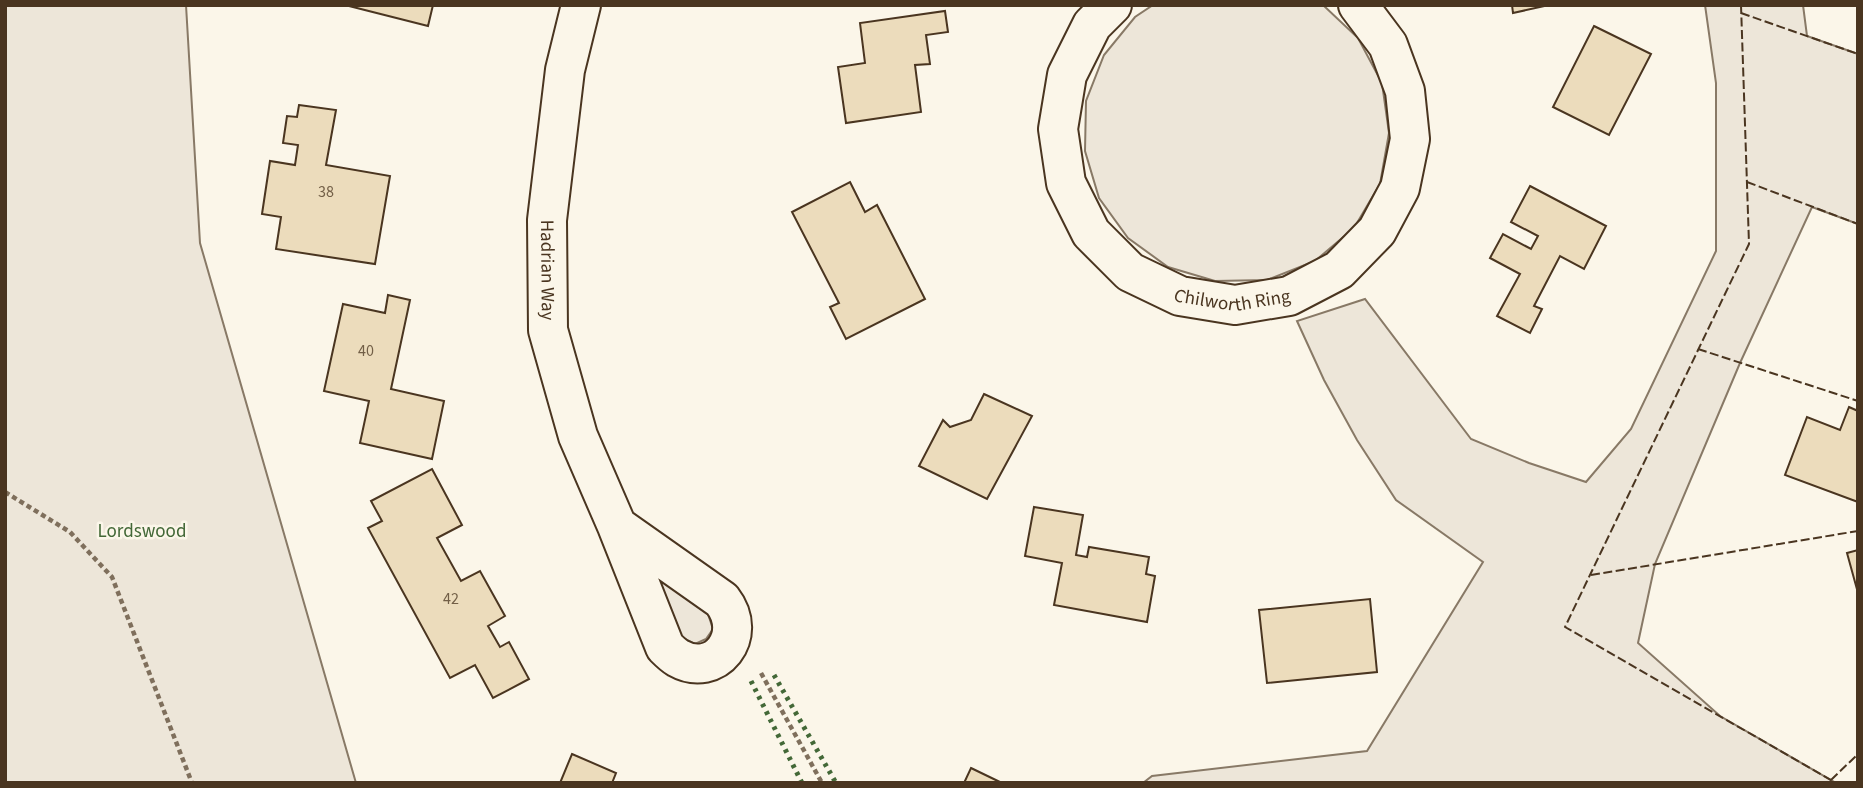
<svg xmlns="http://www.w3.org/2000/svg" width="1863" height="788" font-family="'Source Sans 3',sans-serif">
  <rect width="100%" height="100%" fill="#fbf6e9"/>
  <!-- green -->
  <g fill="#ede6d9" stroke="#887966" stroke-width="2">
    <polygon points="5,5 186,5 200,243 356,783 5,783"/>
    <polygon points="1153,5 1323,5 1358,38 1382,83 1389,133 1380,184 1354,228 1315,261 1267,280 1215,281 1168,267 1128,238 1099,198 1085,151 1086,101 1104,55 1135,17"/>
    <polygon points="1705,5 1803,5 1807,36 1858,54 1858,224 1812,207 1740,363 1655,564 1638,643 1720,716 1836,783 1143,783 1152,776 1367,751 1483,562 1396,500 1357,440 1324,380 1297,321 1365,299 1471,439 1529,463 1586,482 1631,429 1716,251 1716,83"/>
    <polygon points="658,571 707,611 713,629 706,639 695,644 679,636 655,579"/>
  </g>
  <!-- building -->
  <g fill="#ecdcbc" stroke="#4a3520" stroke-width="2">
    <polygon points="345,5 433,5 428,26"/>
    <polygon points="1512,5 1549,5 1513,13"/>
    <polygon points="945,11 948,32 926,35 930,64 915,65 921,112 846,123 838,67 865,63 860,23"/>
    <polygon points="1594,26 1651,54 1609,135 1553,107"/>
    <polygon points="299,105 336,110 326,165 390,176 375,264 276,249 281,217 262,214 270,161 295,165 298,145 283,143 287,116 297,117"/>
    <polygon points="850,182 865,212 877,205 925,299 846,339 830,307 839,303 792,212"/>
    <polygon points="1530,186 1606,226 1584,269 1560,256 1534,306 1542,309 1530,333 1497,316 1520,274 1490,258 1503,234 1531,249 1538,236 1511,222"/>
    <polygon points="388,295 410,300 391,389 444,401 432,459 360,443 369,401 324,391 343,304 385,313"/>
    <polygon points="984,394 1032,416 987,499 919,466 943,420 950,427 971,420"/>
    <polygon points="1849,407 1858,411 1858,502 1785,475 1807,417 1840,430"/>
    <polygon points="432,469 462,525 437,538 461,581 480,571 505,616 488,626 500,647 509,642 529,679 493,698 475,665 450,678 368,528 382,521 371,501"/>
    <polygon points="1034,507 1083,515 1076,555 1087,557 1089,547 1149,557 1146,574 1155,576 1147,622 1054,605 1062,563 1025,556"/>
    <polygon points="1858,550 1858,593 1847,553"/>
    <polygon points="1370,599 1377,672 1267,683 1259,610"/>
    <polygon points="572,754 616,773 612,783 560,783"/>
    <polygon points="971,768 1002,783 964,783"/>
  </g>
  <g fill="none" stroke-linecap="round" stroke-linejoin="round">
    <defs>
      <g id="minor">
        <path id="s1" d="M581,5L565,70L547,220L548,330L578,436L617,526L665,647C669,651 673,655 678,658C715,679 750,636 722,600L617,526"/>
        <path id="s2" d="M1112,5L1092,25L1067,75L1058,129L1066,183L1091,233L1130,272L1180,296L1235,305L1289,296L1339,270L1377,231L1400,188L1410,139L1405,91L1388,45L1358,5"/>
      </g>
    </defs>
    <!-- minor casing -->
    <use href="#minor" stroke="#4a3520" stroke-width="42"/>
    <!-- path -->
    <g stroke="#7f6f5c" stroke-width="4.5" stroke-dasharray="5 3.5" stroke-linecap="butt">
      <polyline points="5,492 70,532 112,577 192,783"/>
      <polyline points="761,673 822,783"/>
    </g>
    <!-- minor -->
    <use href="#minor" stroke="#fbf6e9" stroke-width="38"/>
    <!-- hedge -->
    <g stroke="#436837" stroke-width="5" stroke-dasharray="3.5 5" stroke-linecap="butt">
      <polyline points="774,675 836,783"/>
      <polyline points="751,681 802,783"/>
    </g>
    <!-- fence -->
    <g stroke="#4a3520" stroke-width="2" stroke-dasharray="9 3.5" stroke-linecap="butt">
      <polyline points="1741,5 1749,244 1565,627 1836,783"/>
      <polyline points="1741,13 1858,54"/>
      <polyline points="1747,182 1858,224"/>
      <polyline points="1698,349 1858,401"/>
      <polyline points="1591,575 1858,531"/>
      <polyline points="1831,780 1858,754"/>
    </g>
  </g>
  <g text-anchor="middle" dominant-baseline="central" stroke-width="5" stroke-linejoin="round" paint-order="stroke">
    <!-- number labels -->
    <g font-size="16" fill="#725f47">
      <text x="326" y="192">38</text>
      <text x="366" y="351">40</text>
      <text x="451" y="599">42</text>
    </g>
    <!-- street labels -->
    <g font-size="19" fill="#4a3520" stroke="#fbf6e9">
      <text stroke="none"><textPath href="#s1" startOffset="268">Hadrian Way</textPath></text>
      <text stroke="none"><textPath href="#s2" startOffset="413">Chilworth Ring</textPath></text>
    </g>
    <!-- park labels -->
    <g font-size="19" fill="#436837" stroke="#fbf6e9">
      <text x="142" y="531">Lordswood</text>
    </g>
  </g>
  <!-- border -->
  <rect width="1863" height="788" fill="none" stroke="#4a3520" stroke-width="14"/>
</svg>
